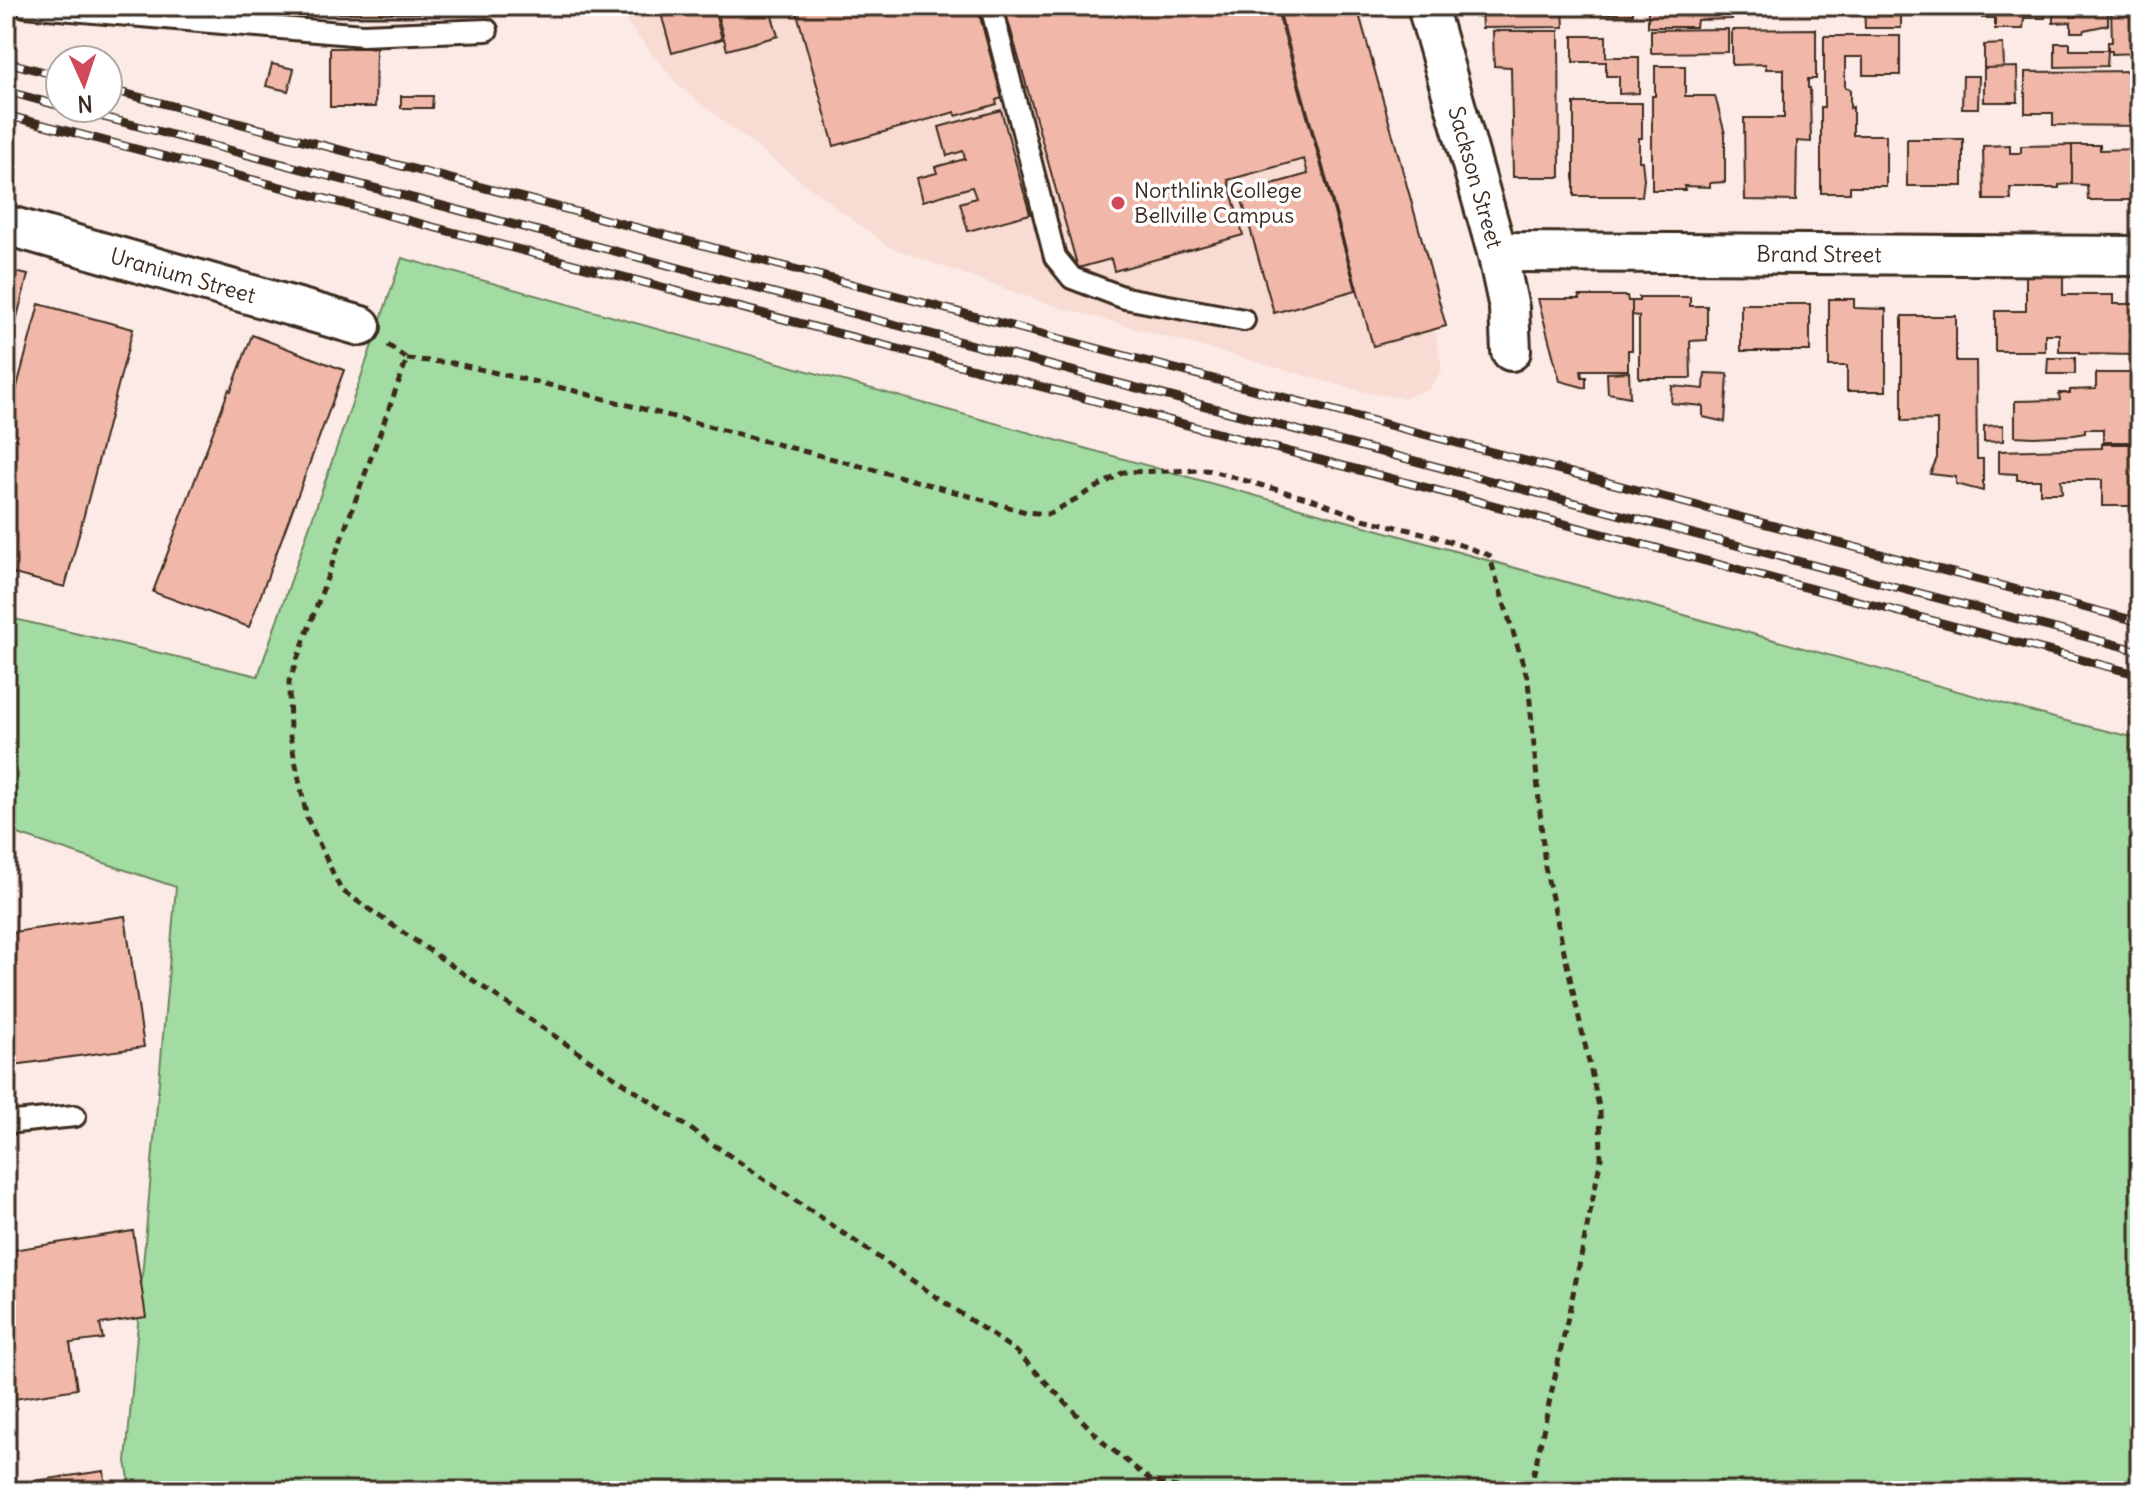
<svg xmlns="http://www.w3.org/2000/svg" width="2146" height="1497" font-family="Delius,sans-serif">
  <rect width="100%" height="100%" fill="#fbeae5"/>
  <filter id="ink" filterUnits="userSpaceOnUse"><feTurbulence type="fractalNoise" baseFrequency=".0125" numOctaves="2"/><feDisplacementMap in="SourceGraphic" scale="16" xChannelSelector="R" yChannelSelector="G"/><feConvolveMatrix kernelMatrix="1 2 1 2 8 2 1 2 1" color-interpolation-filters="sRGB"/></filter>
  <g filter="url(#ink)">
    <!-- built -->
    <polygon fill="#f8dbd3" points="613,6 1360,6 1431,307 1442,370 1429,389 1404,398 1368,393 1048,304 889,247 771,158 680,87"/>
    <!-- green -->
    <polygon fill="#a2dca2" stroke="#6e8360" stroke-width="2" points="402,258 2058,719 2140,739 2140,1491 131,1491 126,1461 176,887 6,830 6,617 258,676"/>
    <!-- building -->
    <g fill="#f1b8a9" stroke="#3b2a1e" stroke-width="2">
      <polygon points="287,6 560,6 564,13 287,13"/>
      <polygon points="659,6 713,6 722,39 672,53"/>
      <polygon points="715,6 769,6 778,36 727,50"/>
      <polygon points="795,6 977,6 1002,98 996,100 997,104 956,116 955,112 834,146"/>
      <polygon points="1004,6 1276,6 1356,290 1274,313 1240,193 1308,174 1304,159 1228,180 1243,235 1114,271 1111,259 1078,268"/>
      <polygon points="1278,6 1350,6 1353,15 1359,14 1446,326 1373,346"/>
      <polygon points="1481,6 1547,6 1547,9 1563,9 1564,27 1482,28"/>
      <rect x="1589" y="6" width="44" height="8"/>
      <polygon points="1648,6 1732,6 1732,19 1697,20 1696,27 1648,27"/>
      <polygon points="1864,6 1901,6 1901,28 1865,28"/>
      <polygon points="1982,6 2045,6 2045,18 2024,18 2023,29 1995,29 1995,18 1982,18"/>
      <polygon points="2053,6 2074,6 2071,7 2071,17 2076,17 2076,7 2108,7 2108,25 2084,30 2083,32 2071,32 2071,22 2053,23"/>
      <polygon points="2111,6 2140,6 2140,53 2112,54 2112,51 2108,51 2108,42 2112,42"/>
      <polygon points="1728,29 1728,52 1651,53 1651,30"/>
      <polygon points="1816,29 1816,79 1808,79 1808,88 1810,88 1811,142 1797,141 1796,201 1745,200 1744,118 1784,118 1784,69 1766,69 1766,64 1732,65 1732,30"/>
      <polygon points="1493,31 1559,31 1560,177 1513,177 1511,67 1494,66"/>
      <polygon points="1573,36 1606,36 1606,57 1639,57 1639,93 1619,94 1619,76 1606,76 1606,62 1573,62"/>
      <polygon points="1824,36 1900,36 1900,75 1863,75 1863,57 1845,57 1845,88 1850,89 1850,108 1853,107 1853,135 1886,135 1886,186 1850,186 1850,193 1821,193 1821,107 1824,107"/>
      <polygon points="2055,43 2070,43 2070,50 2108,50 2107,66 2055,67"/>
      <polygon points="2003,44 2004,68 1984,68 1984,45"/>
      <polygon points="330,48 376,48 375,107 330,107"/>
      <polygon points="272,64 294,69 288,91 266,86"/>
      <polygon points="1655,66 1685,66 1685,96 1715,96 1725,134 1725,182 1710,183 1710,187 1684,186 1685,190 1652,190 1652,96 1655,96"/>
      <polygon points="2017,67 2018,102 1984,102 1984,68"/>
      <polygon points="2140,71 2140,126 2053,125 2053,113 2025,113 2025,72"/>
      <polygon points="1963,76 1979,76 1978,108 1962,108"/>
      <polygon points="401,96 433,96 432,108 401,108"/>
      <polygon points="1574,103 1642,103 1642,138 1639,138 1639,161 1642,161 1644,179 1642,196 1574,196"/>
      <polygon points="1001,110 1030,214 968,231 960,203 976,198 972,187 923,201 917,178 937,173 935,167 965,159 963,151 947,156 939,127"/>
      <rect x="1907" y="139" width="56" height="47"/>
      <polygon points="2010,145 2010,153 2021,153 2021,146 2072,145 2072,184 2059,185 2059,188 2010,188 2011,200 1984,200 1983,146"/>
      <polygon points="2072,145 2100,145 2100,150 2140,149 2140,200 2088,200 2087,185 2072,184"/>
      <polygon points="6,270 28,275 6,359"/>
      <polygon points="2026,274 2063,274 2063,295 2113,295 2113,304 2140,304 2140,355 2079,354 2079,352 2059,352 2059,334 2045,334 2045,351 1995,351 1995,311 2026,311"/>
      <polygon points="1579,296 1627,296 1628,301 1632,301 1632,350 1628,350 1628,370 1581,370 1582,377 1586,377 1586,388 1560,381 1538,299 1580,299"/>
      <polygon points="1639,297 1690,297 1690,306 1707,306 1707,340 1690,341 1691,378 1639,378 1639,316 1632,315 1632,301 1639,301"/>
      <polygon points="1829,299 1854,299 1854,308 1886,309 1886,391 1847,391 1847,366 1829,366"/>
      <polygon points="39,304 133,329 65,587 6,572 6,428"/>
      <rect x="1741" y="304" width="69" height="47"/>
      <polygon points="1902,316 1956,316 1956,361 1976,361 1977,459 1983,459 1983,491 1956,484 1956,477 1930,474 1937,458 1937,420 1902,421"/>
      <polygon points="252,335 344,370 249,627 153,592 229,389 231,391"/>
      <polygon points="2048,358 2075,358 2075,374 2047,374"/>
      <polygon points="1629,372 1630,397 1608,393 1607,373"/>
      <polygon points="1705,373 1728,374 1725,422 1703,417 1703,406 1671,403 1672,386 1704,389"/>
      <polygon points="2096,373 2140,373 2140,429 2131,429 2132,442 2103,442 2103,429 2085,429 2085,433 2074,435 2034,437 2015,436 2015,401 2060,400 2059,393 2070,393 2070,390 2096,389"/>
      <polygon points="2003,425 2003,441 1984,442 1984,426"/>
      <polygon points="2102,444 2140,444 2140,506 2102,506 2102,480 2061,480 2062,493 2040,493 2040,480 2017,480 2017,474 1999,473 1999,451 2102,448"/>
      <polygon points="125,916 144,1047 6,1066 6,933"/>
      <polygon points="133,1231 146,1317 100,1324 103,1339 70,1343 77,1389 8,1400 13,1432 6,1433 6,1251"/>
      <polygon points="104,1471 106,1491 6,1491 6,1485"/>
    </g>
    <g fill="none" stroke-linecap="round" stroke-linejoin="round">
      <defs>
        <g id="lane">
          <polyline points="25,6 363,35 487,30"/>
          <polyline points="991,6 1055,257 1072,278 1125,298 1244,320"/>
          <polyline points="6,1123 75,1116"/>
        </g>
        <g id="street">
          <path id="s1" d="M1427,6L1497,252L1509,308L1511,351"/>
          <path id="s2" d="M6,225L361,326"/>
          <path id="s3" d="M1497,252L2140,256"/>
        </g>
      </defs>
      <!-- lane casing -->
      <use href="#lane" stroke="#3b2a1e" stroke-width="26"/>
      <!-- street casing -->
      <use href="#street" stroke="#3b2a1e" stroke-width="44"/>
      <!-- path -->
      <g stroke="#3b2a1e" stroke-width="5" stroke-dasharray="8 6" stroke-linecap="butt">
        <polyline points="388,345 407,359 289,682 290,736 307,818 341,890 1017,1352 1104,1443 1153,1482 1196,1491"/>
        <polyline points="407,359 453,363 571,390 898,476 1026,512 1049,514 1124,472 1208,470 1317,501 1363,519 1431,535 1489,555 1528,680 1545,867 1600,1111 1601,1158 1581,1257 1530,1491"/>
      </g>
      <!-- lane -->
      <use href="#lane" stroke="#fff" stroke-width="20"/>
      <!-- street -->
      <use href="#street" stroke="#fff" stroke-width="38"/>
      <defs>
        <g id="rail">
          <polyline points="6,62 60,76"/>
          <polyline points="108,89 2140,622"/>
          <polyline points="6,91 60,106"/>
          <polyline points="69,108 2140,651"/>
          <polyline points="6,115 2140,675"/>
        </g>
      </defs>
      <!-- rail casing -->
      <use href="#rail" stroke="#3b2a1e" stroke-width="9"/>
      <!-- rail -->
      <use href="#rail" stroke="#fff" stroke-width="6" stroke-dasharray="18" stroke-linecap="butt"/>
    </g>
  </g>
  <!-- markers -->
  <circle fill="#d1495b" stroke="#fff" stroke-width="3" cx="1118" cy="203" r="8"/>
  <g text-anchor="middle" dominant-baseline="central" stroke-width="7" stroke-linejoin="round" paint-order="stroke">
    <!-- street labels -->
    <g font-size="22" fill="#3b2a1e" stroke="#fff">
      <text stroke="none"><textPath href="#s1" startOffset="178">Sackson Street</textPath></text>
      <text stroke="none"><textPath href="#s3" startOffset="322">Brand Street</textPath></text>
      <text stroke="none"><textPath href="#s2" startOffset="184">Uranium Street</textPath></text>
    </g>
    <!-- poi labels -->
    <g font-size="22" fill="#3b2a1e" stroke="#fff" text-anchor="start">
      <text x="1134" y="190">Northlink College<tspan x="1134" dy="25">Bellville Campus</tspan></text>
    </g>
  </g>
  <!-- margin -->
  <rect width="2146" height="1497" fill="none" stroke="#fff" stroke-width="32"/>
  <rect x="16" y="16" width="2114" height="1465" fill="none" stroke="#3b2a1e" stroke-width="3" filter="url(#ink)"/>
  <!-- north arrow -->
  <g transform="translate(84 84) rotate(177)"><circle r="38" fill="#ffffff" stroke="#b1aaa5" stroke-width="2"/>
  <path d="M0-6L14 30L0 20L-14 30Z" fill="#d1495b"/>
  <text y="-12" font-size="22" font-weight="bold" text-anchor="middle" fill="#3b2a1e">N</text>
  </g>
</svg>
